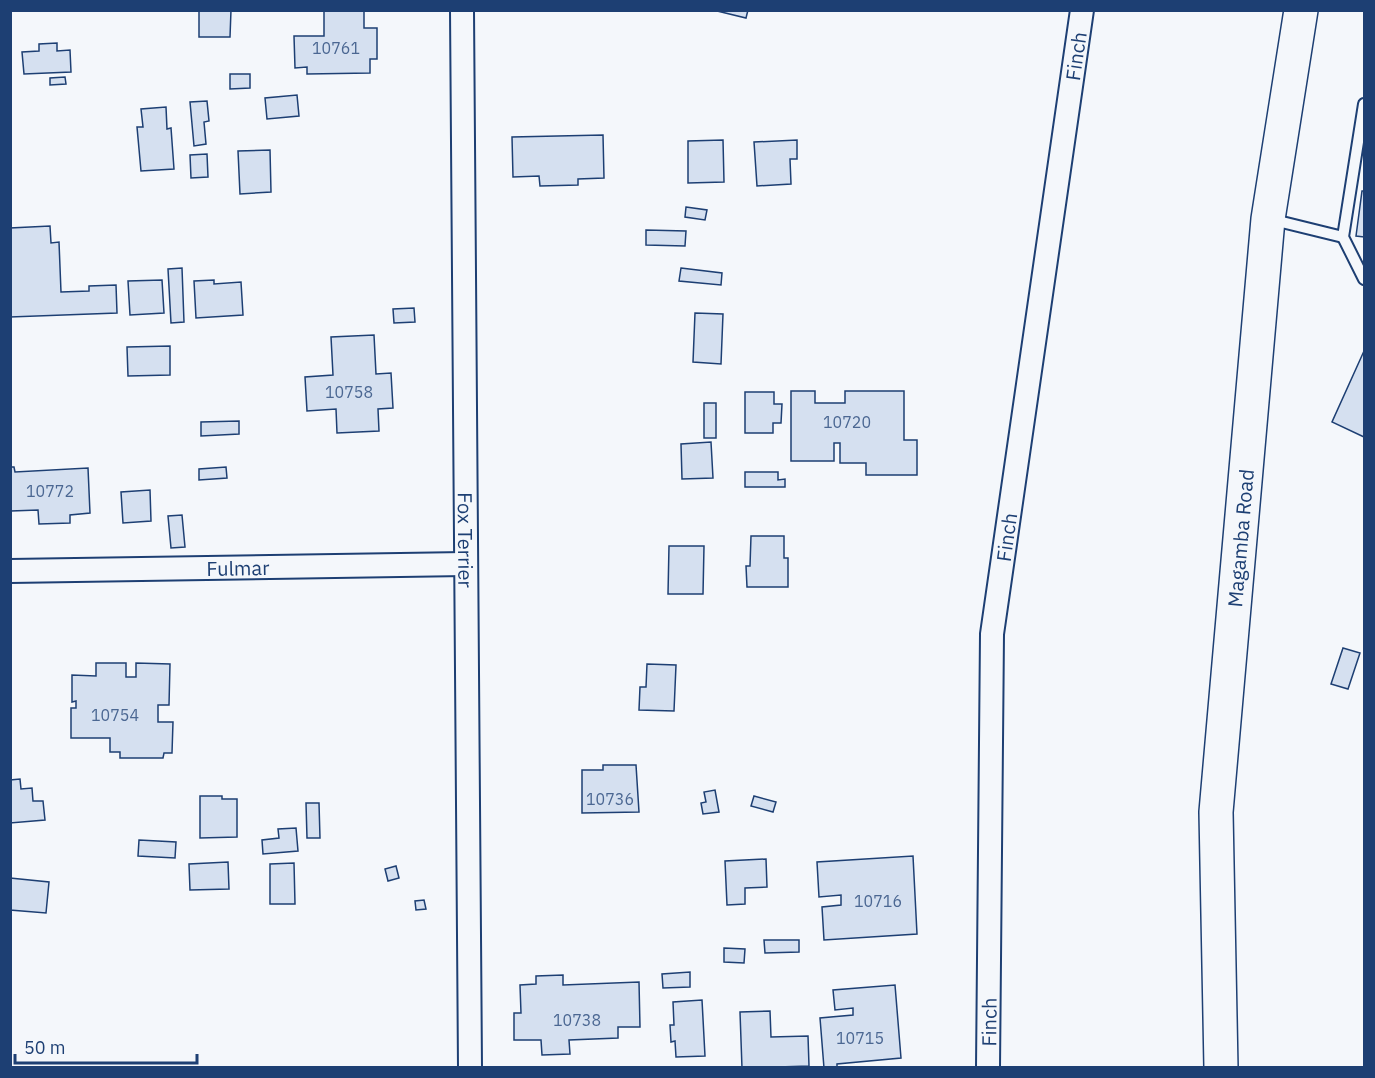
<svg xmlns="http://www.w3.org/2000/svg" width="1375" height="1078" font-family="'IBM Plex Sans',sans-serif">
  <rect width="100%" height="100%" fill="#f4f7fb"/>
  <!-- building -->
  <g fill="#d5e0f0" stroke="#1d3f73" stroke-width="1.5">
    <polygon points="199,10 231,10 230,37 199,37"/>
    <polygon points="324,10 364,10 364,28 377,28 377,59 370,59 370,73 307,74 307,67 295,68 294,36 324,36"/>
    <polygon points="713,10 748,10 746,18"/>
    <polygon points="57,43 57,51 70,50 71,72 24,74 22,52 39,51 39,44"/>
    <polygon points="230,74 250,74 250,88 230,89"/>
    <polygon points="65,77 66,84 50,85 50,78"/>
    <polygon points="297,95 299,116 267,119 265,98"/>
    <polygon points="207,101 209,121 204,122 206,144 194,146 190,102"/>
    <polygon points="166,107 167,129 171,128 174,169 141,171 137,127 143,127 141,109"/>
    <polygon points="603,135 604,178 578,179 578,185 540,186 539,176 513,177 512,137"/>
    <polygon points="723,140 724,182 688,183 688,141"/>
    <polygon points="797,140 797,159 790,159 791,184 757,186 754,142"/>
    <polygon points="270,150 271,192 240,194 238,151"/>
    <polygon points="207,154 208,177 191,178 190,155"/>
    <polygon points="1362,191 1364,191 1364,237 1356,236"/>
    <polygon points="686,207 707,210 705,220 685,217"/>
    <polygon points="50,226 51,243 59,242 61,292 89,291 89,286 116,285 117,313 10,317 10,228"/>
    <polygon points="646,230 686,231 685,246 646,245"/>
    <polygon points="182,268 184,322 171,323 168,269"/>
    <polygon points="681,268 722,273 721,285 679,281"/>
    <polygon points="162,280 164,313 130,315 128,281"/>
    <polygon points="214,280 214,284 241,282 243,315 196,318 194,281"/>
    <polygon points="414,308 415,322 394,323 393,309"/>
    <polygon points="695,313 723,314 721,364 693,362"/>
    <polygon points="374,335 376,374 391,373 393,408 378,409 379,431 337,433 336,409 307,411 305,377 333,375 331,337"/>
    <polygon points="170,346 170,375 128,376 127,347"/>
    <polygon points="1364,351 1364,437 1332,422"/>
    <polygon points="791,391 815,391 815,403 845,403 845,391 904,391 904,440 917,440 917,475 866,475 866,463 840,463 840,443 834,443 834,461 791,461"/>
    <polygon points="745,392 774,392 774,404 782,404 781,423 773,423 773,433 745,433"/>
    <rect x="704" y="403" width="12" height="35"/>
    <polygon points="239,421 239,434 201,436 201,422"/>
    <polygon points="711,442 713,478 682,479 681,444"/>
    <polygon points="10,467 14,467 15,472 88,468 90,513 70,515 70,523 39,524 38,510 11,511 10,521"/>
    <polygon points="226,467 227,478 199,480 199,469"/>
    <polygon points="745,472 778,472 778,480 785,479 785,487 745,487"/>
    <polygon points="150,490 151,521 123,523 121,492"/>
    <polygon points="182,515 185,547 171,548 168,516"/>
    <polygon points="751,536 784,536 784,558 788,558 788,587 747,587 746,566 750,566"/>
    <polygon points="669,546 704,546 703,594 668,594"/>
    <polygon points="1343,648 1360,653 1348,689 1331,684"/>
    <polygon points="96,663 126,663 126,677 136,677 136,663 170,664 169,705 158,705 158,722 173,722 172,753 164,753 163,758 120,758 120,752 110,752 110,738 71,738 71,708 76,708 76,701 72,702 72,675 96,676"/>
    <polygon points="647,664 676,665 674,711 639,710 640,687 646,687"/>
    <polygon points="603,765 636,765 639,812 582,813 582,770 603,770"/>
    <polygon points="20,779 21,789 32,788 33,801 43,801 45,820 10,823 10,780"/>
    <polygon points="715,790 719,812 703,814 701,803 706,802 704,792"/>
    <polygon points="200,796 222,796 222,799 237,799 237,837 200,838"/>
    <polygon points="754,796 776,802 773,812 751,806"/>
    <polygon points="306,803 319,803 320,838 307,838"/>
    <polygon points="296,828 298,851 263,854 262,840 279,838 278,829"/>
    <polygon points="139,840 176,842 175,858 138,856"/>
    <polygon points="913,856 917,934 824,940 822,907 841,905 841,895 819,897 817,862"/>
    <polygon points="766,859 767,887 745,888 745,904 727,905 725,861"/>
    <polygon points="228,862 229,889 190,890 189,864"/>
    <polygon points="294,863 295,904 270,904 270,864"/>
    <polygon points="396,866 399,878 388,881 385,869"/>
    <polygon points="10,878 49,882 46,913 10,910"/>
    <polygon points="424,900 426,909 416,910 415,901"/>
    <polygon points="764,940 799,940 799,952 765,953"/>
    <polygon points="724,948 745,949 744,963 724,962"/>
    <polygon points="690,972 690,987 663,988 662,974"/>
    <polygon points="563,975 563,985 639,982 640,1027 618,1027 618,1038 569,1040 570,1054 542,1055 541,1040 514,1040 514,1013 521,1013 520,985 536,984 536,976"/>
    <polygon points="895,985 901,1058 837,1064 837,1068 824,1068 820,1018 853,1015 853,1008 835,1010 833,990"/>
    <polygon points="702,1000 705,1056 676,1057 675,1041 671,1042 670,1025 674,1025 673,1002"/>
    <polygon points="770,1011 771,1037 808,1036 809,1066 742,1068 740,1012"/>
  </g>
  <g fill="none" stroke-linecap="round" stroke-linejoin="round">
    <defs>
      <g id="service">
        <polyline points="1364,104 1343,237 1364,279"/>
        <polyline points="1270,219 1343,237"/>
      </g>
      <g id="minor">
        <path id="s1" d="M462,10L470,1068"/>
        <path id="s2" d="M10,571L465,564"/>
        <path id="s3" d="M988,1068L992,634L1082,10"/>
      </g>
      <g id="trunk">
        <path id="s4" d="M1221,1068L1216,812L1268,219L1301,10"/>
      </g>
    </defs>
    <!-- service casing -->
    <use href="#service" stroke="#1d3f73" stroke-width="14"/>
    <!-- minor casing -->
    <use href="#minor" stroke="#1d3f73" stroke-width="26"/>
    <!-- trunk casing -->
    <use href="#trunk" stroke="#1d3f73" stroke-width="36"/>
    <!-- service -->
    <use href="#service" stroke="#f4f7fb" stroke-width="10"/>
    <!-- minor -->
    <use href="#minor" stroke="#f4f7fb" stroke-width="22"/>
    <!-- trunk -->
    <use href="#trunk" stroke="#f4f7fb" stroke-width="33"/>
  </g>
  <g text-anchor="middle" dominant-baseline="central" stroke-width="4.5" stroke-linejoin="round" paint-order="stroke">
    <!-- number labels -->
    <g font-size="16" fill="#4b6792">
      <text x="336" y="48">10761</text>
      <text x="349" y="392">10758</text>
      <text x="847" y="422">10720</text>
      <text x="50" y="491">10772</text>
      <text x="115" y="715">10754</text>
      <text x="610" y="799">10736</text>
      <text x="878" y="901">10716</text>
      <text x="577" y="1020">10738</text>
      <text x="860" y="1038">10715</text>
    </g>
    <!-- street labels -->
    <g font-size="20" fill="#1d3f73" stroke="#f4f7fb">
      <text stroke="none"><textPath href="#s3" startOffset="1018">Finch</textPath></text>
      <text stroke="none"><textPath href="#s3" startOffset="532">Finch</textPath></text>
      <text stroke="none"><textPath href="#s4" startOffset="531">Magamba Road</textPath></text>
      <text stroke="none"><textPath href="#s1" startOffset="530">Fox Terrier</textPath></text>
      <text stroke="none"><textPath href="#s2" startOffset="228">Fulmar</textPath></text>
      <text stroke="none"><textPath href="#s3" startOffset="46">Finch</textPath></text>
    </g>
  </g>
  <!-- border -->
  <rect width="1375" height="1078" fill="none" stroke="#1d3f73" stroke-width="24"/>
  <!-- scale -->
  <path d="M15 1054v9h182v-9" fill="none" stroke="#1d3f73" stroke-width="3"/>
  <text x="24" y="1054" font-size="18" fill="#1d3f73" stroke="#f4f7fb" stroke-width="4.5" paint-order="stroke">50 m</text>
</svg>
